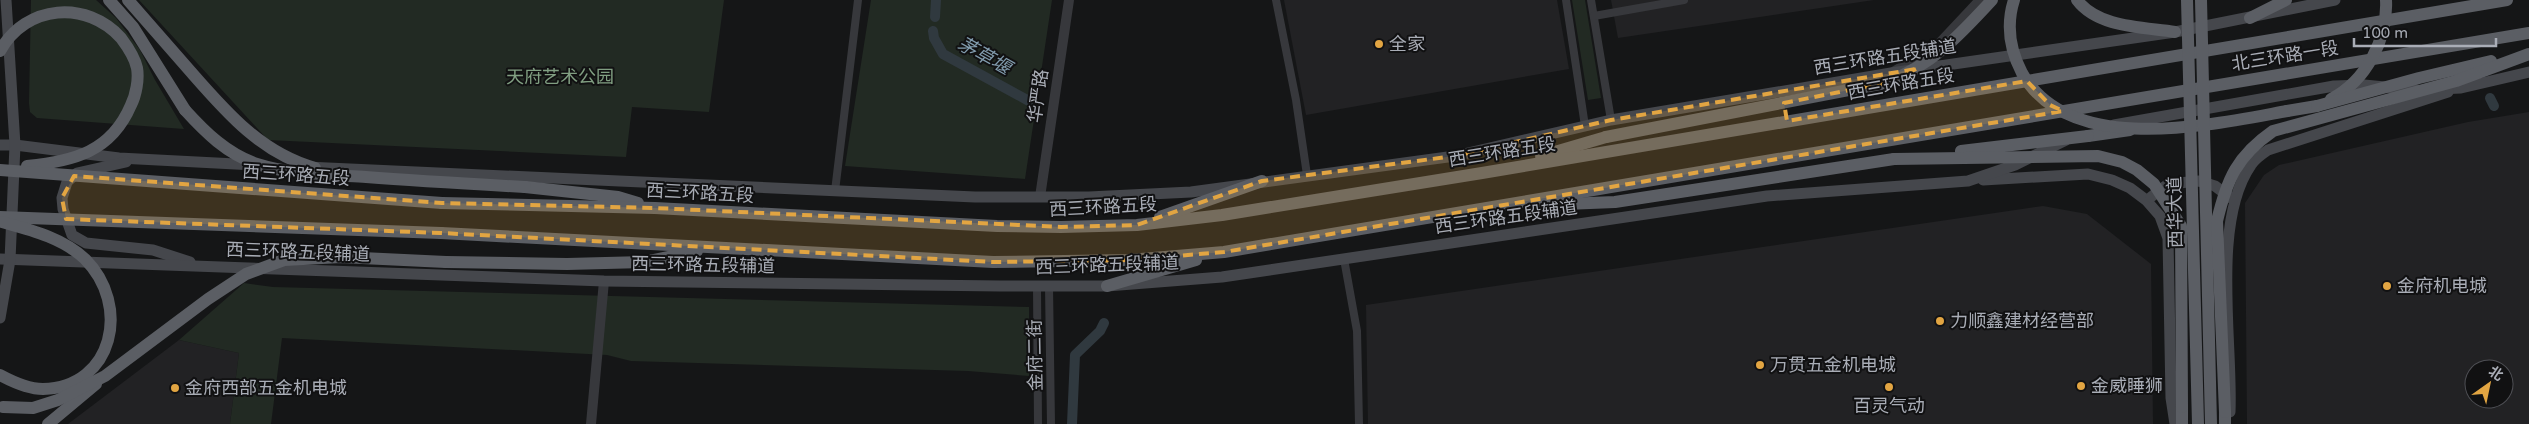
<svg xmlns="http://www.w3.org/2000/svg" width="2529" height="424" font-family="'Varela Round','Noto Sans SC',sans-serif">
  <rect width="100%" height="100%" fill="#151617"/>
  <!-- built -->
  <g fill="#222224" fill-rule="evenodd">
    <polygon points="1284,0 1557,0 1569,69 1306,115"/>
    <polygon points="1611,0 1874,0 1618,38"/>
    <path d="M2529,112V424H2247L2245,203L2264,175L2279,165L2468,122ZM2474,369H2504V399H2474Z"/>
    <polygon points="2043,206 2087,214 2151,264 2153,424 1368,424 1366,305"/>
    <polygon points="179,340 239,353 230,424 68,424"/>
  </g>
  <!-- green -->
  <g fill="#222a23">
    <polygon points="31,0 96,0 116,18 140,50 155,80 184,129 37,118 30,112 29,103"/>
    <polygon points="139,0 724,0 709,112 632,107 626,157 268,140"/>
    <polygon points="871,0 1052,0 1025,179 845,166"/>
    <polygon points="1572,0 1585,0 1601,98 1588,100"/>
    <polygon points="244,283 273,287 1029,307 1029,376 968,371 631,361 607,355 282,338 271,424 230,424 239,353 179,340"/>
  </g>
  <g fill="none" stroke-linecap="round" stroke-linejoin="round">
    <!-- canal -->
    <g stroke="#30393f" stroke-width="10">
      <polyline points="935,17 936,0"/>
      <polyline points="933,31 934,38 943,54 1029,101"/>
      <polyline points="2490,98 2494,106"/>
      <polyline points="1072,424 1075,355 1100,331 1104,323"/>
    </g>
    <!-- minor -->
    <g stroke="#37383c" stroke-width="8">
      <polyline points="1276,0 1296,100 1307,175"/>
      <polyline points="1566,0 1585,126"/>
      <polyline points="1591,0 1611,120"/>
      <polyline points="1594,16 1684,0"/>
      <polyline points="835,191 858,0"/>
      <polyline points="1344,259 1357,331 1359,424"/>
      <polyline points="1037,286 1038,424"/>
      <polyline points="1049,286 1051,424"/>
    </g>
    <!-- tertiary -->
    <g stroke="#37383c" stroke-width="10">
      <polyline points="1893,72 1937,46 1980,0"/>
      <polyline points="1040,197 1069,0"/>
      <polyline points="591,424 604,281"/>
    </g>
    <!-- secondary -->
    <g stroke="#45474c" stroke-width="11">
      <polyline points="2438,89 2461,88 2529,72"/>
      <polyline points="2114,125 2334,86 2364,85 2417,90"/>
      <polyline points="0,145 15,145 119,158 255,165"/>
      <polyline points="126,162 77,173 67,182 62,198 63,209 72,235 86,243 153,250 190,262"/>
      <polyline points="306,167 975,197 1089,197 1191,192 1455,156 1611,120 1891,73 2175,32 2335,0"/>
      <polyline points="1983,180 2088,174 2112,180 2130,188 2146,200 2160,216 2168,238 2171,398 2175,424"/>
      <polyline points="2151,197 2168,184 2199,181 2215,186 2231,198"/>
      <polyline points="0,259 604,281 1000,286 1107,286 1222,277 1767,196 1968,181 2015,165 2066,140"/>
      <polyline points="0,318 10,260 15,145 6,0"/>
      <path d="M2230,412C2233,343 2211,222 2251,165C2255,159 2262,154 2268,150L2448,92"/>
    </g>
    <!-- trunk -->
    <g stroke="#5b5e64" stroke-width="12">
      <polyline points="109,0 133,27 185,110"/>
      <path d="M2077,0C2098,28 2143,27 2175,32"/>
      <polyline points="2250,18 2286,0"/>
      <polyline points="2287,111 2317,106"/>
      <polyline points="2088,136 2130,130"/>
      <polyline points="1541,156 1606,137"/>
      <polyline points="525,187 618,197 638,203"/>
      <polyline points="442,203 655,208 997,226 1061,227 1137,225 1222,215 1482,173 2507,0"/>
      <polyline points="1540,205 1615,202 1894,159"/>
      <polyline points="1160,217 1262,181"/>
      <polyline points="441,233 993,262 1129,260 1224,252 2529,33"/>
      <polyline points="446,262 567,264 644,262 697,251"/>
      <polyline points="1107,286 1196,260"/>
      <polyline points="2182,407 2182,424"/>
      <polyline points="2225,412 2225,424"/>
      <polyline points="48,424 96,384"/>
    </g>
    <!-- trunk-bridge -->
    <g stroke="#5b5e64" stroke-width="12">
      <path d="M128,0C149,24 170,48 191,72C226,112 261,153 315,168"/>
      <path d="M2014,0C2006,25 2010,50 2022,73C2069,157 2210,125 2287,111"/>
      <polyline points="2187,0 2198,424"/>
      <polyline points="2201,0 2211,424"/>
      <path d="M0,51C26,4 87,0 121,38C127,46 135,58 137,68C139,79 136,95 131,105C111,152 74,161 27,166"/>
      <path d="M2331,99C2366,81 2388,39 2386,0"/>
      <polyline points="2317,106 2419,78 2491,61"/>
      <path d="M185,110C205,132 227,154 257,164C291,175 331,175 366,177C419,181 472,184 525,187"/>
      <path d="M1606,137L1885,83C1932,65 1958,37 1992,0"/>
      <polyline points="1961,151 2088,136"/>
      <polyline points="1894,159 2098,156 2122,162 2137,170 2154,184 2181,226 2182,407"/>
      <polyline points="0,170 442,203"/>
      <polyline points="0,217 441,233"/>
      <path d="M0,375C13,382 28,389 43,389C114,387 131,305 85,259C63,238 31,230 2,222"/>
      <polyline points="3,407 33,408 58,400 105,376 208,299 246,274 284,260 341,257 446,262"/>
      <path d="M2225,412L2217,221C2227,179 2237,156 2273,131L2456,81L2529,54"/>
    </g>
  </g>
  <!-- marked area -->
  <path fill="#e2a542" fill-opacity="0.2" stroke="#e2a542" stroke-width="4" stroke-dasharray="10 6" stroke-linejoin="round" d="M1916,69L1885,83L1784,103L1787,121L2027,81L2050,105L2063,111L1224,252L1129,260L993,262L441,233L66,219L62,198L74,176L442,203L655,208L1061,227L1137,225L1262,181L1455,156L1611,120Z"/>
  <!-- markers -->
  <g fill="#e2a542" stroke="#111112" stroke-width="2">
    <circle cx="1379" cy="44" r="5"/>
    <circle cx="2387" cy="286" r="5"/>
    <circle cx="1940" cy="321" r="5"/>
    <circle cx="1760" cy="365" r="5"/>
    <circle cx="2081" cy="386" r="5"/>
    <circle cx="1889" cy="387" r="5"/>
    <circle cx="175" cy="388" r="5"/>
  </g>
  <g text-anchor="middle" dominant-baseline="central" stroke-width="4" stroke-linejoin="round" paint-order="stroke">
    <!-- poi labels -->
    <g font-size="18" fill="#a9adb6" stroke="#111112" text-anchor="start">
      <text x="1389" y="44">全家</text>
      <text x="2397" y="286">金府机电城</text>
      <text x="1950" y="321">力顺鑫建材经营部</text>
      <text x="1770" y="365">万贯五金机电城</text>
      <text x="2091" y="386">金威睡狮</text>
      <text x="185" y="388">金府西部五金机电城</text>
      <text x="1889" y="406" text-anchor="middle">百灵气动</text>
    </g>
    <!-- street labels -->
    <g font-size="18" fill="#a9adb6" stroke="#111112">
      <text transform="translate(2285 56) rotate(-9)">北三环路一段</text>
      <text transform="translate(1885 57) rotate(-9)">西三环路五段辅道</text>
      <text transform="translate(1901 84) rotate(-10)">西三环路五段</text>
      <text transform="translate(1038 96) rotate(-82)">华严路</text>
      <text transform="translate(1502 152) rotate(-9)">西三环路五段</text>
      <text transform="translate(296 175) rotate(4)">西三环路五段</text>
      <text transform="translate(700 193) rotate(3)">西三环路五段</text>
      <text transform="translate(1103 207) rotate(-3)">西三环路五段</text>
      <text transform="translate(2175 212) rotate(-91)">西华大道</text>
      <text transform="translate(1506 217) rotate(-8)">西三环路五段辅道</text>
      <text transform="translate(298 252) rotate(2)">西三环路五段辅道</text>
      <text transform="translate(703 265) rotate(1)">西三环路五段辅道</text>
      <text transform="translate(1107 265) rotate(-2)">西三环路五段辅道</text>
      <text transform="translate(1035 355) rotate(-91)">金府二街</text>
    </g>
    <!-- park labels -->
    <g font-size="18" fill="#819f82" stroke="#111112">
      <text x="560" y="77">天府艺术公园</text>
    </g>
    <!-- water labels -->
    <g font-size="19" font-style="italic" fill="#829cae" stroke="#111112">
      <text transform="translate(984 56) rotate(29)">茅草堰</text>
    </g>
  </g>
  <!-- north arrow -->
  <g transform="translate(2489 384) rotate(33)"><circle r="24" fill="#111112" stroke="#4e4f54"/>
  <path d="M0-4L9 19L0 12L-9 19Z" fill="#e2a542"/>
  <text y="-8" font-size="14" font-weight="bold" text-anchor="middle" fill="#a9adb6">北</text>
  </g>
  <!-- scale -->
  <path d="M2354 38v8h142v-8" fill="none" stroke="#a9adb6" stroke-width="2.5"/>
  <text x="2362" y="38" font-size="15" fill="#a9adb6" stroke="#111112" stroke-width="4" paint-order="stroke">100 m</text>
</svg>
